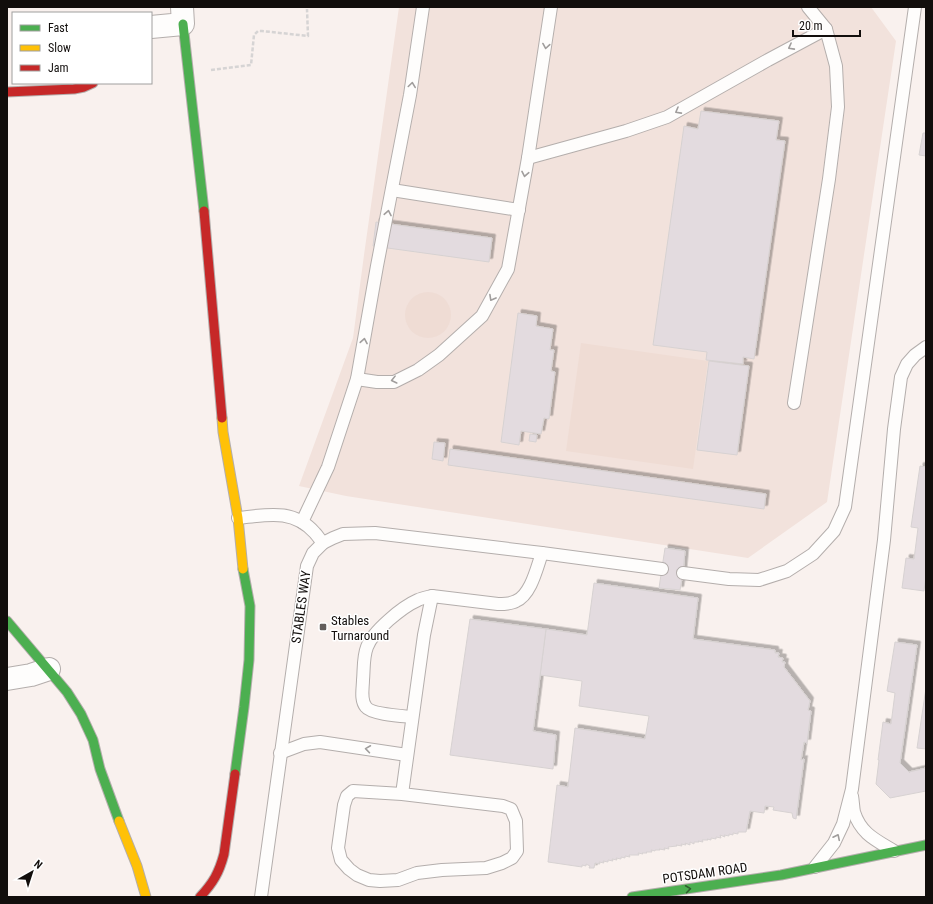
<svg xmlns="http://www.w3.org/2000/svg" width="933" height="904" font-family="'Roboto Condensed',sans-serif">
  <defs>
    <filter id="shadow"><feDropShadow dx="3.5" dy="-3.5" stdDeviation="0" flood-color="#0004"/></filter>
  </defs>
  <rect width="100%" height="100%" fill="#f9f1ee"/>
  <!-- built -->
  <polygon fill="#f2e2dc" points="399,7 871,7 896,41 827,502 748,558 346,496 299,486 353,338 364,255"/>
  <!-- green -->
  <g fill="#efdcd4">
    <circle cx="428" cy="315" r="23"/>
    <polygon points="581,343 708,361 693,469 566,451"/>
  </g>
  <!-- building -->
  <g fill="#e3dbdf" stroke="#d7d2d2" filter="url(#shadow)">
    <polygon points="701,111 779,121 776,140 785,141 754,359 743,357 743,364 706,360 707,352 653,345 684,126 698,129"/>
    <polygon points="923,133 926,133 926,156 919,155"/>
    <polygon points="376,222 492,238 489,262 373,246"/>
    <polygon points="518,313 537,316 536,326 553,329 550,350 554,350 551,371 555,372 549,419 544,418 541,434 521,431 519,445 501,442"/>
    <polygon points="709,361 749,366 737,455 697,450"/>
    <polygon points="530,434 537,435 536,442 529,441"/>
    <polygon points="434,442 445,443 443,461 432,459"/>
    <polygon points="450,449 766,494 764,509 448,465"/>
    <polygon points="920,466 926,467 926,576 924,591 902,588 906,558 914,559 918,528 911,527"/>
    <polygon points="665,548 685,551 683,573 680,590 659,588"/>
    <polygon points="594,583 698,598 693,639 775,650 775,653 779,653 778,657 783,658 782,662 785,662 784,667 810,701 808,710 811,711 807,743 804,742 801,760 804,759 796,819 793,818 792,813 773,810 774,807 765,806 764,813 750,811 746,832 738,832 738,834 733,833 733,835 729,834 729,836 724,835 725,837 720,835 721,838 716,837 716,839 711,838 711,840 707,839 708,840 702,840 703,842 698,841 699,842 694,842 694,844 690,842 690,845 685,843 686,845 681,844 682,846 676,845 677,846 668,847 669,849 664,848 665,850 659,849 660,850 655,850 655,851 651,850 652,852 646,852 647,853 642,853 643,854 638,853 639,855 629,855 630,857 625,856 625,858 621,857 621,859 616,858 617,860 612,859 613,861 608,860 608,862 603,861 604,863 599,862 600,864 595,863 594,868 589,868 590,866 586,864 586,866 582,865 582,867 548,862 557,785 568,787 575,728 645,739 649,716 579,706 582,681 540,675 546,629 587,635"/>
    <polygon points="470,619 546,629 533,731 556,735 553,769 450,755"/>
    <polygon points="895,642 917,645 900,763 910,773 909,772 926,768 926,791 890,798 876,784 879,760 878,760 883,722 891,724 895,693 887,691"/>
    <polygon points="926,688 926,749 917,748"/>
  </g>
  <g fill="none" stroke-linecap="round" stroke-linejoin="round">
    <defs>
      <g id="lane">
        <polyline points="528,158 626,131 667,117 768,60 826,29 808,7"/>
        <polyline points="392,190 519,210"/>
        <polyline points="357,379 377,382 394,382 418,370 439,355 482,316 508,269 528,158 551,7"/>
        <polyline points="794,403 829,179 838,107 836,66 826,29"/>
        <path d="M238,518C266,515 293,508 315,533C318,536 320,540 323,543"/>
        <polyline points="302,522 328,467 357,379 377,266 410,95 423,7"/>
        <polyline points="683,573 729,579 759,580 787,571 813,554 834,531 845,507 915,7"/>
        <path d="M412,717C402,716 371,714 366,707C360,700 363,688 363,680C364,670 363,657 367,647C373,631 402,607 418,600C422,598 428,597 432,596"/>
        <polyline points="280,753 304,744 320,742 407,755"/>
        <path d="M402,794L353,791L347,796L344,805L338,848L341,860L349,869L357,875L369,880L380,881L398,880L417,873L442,870L486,868L502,863L512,858L517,851L516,821L511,809L503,806L402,794L424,635L432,596L498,604C504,604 511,604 516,601C531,595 537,567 542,553"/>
        <path d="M852,796C853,801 853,807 854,812C861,834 876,840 894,851"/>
        <polyline points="815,867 834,843 843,824 852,789 884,540 894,429 901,377 907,364 915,355 926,347"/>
        <polyline points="261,897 307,566 313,553 323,543 333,538 343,534 375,533 542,553 662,569"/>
      </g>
      <g id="street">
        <polyline points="151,27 183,24 182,7"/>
        <polyline points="7,679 31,675 49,669"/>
      </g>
      <g id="fast">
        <polyline points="183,24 204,211"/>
        <polyline points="7,621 67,692 81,714 93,740 100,769 119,821"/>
        <polyline points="235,774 244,707 249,660 250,606 243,569"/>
        <polyline points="632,897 781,875 926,845"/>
      </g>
      <g id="slow">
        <polyline points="222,418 223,432 238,518 243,569"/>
        <polyline points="119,821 137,866 146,897"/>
      </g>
      <g id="jam">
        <polyline points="7,92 74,89 84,87 93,83"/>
        <polyline points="204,211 222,418"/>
        <path d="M200,897C213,883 219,873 224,854L235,774"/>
      </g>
    </defs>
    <!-- lane casing -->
    <use href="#lane" stroke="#b4aeac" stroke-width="14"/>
    <!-- street casing -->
    <use href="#street" stroke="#b4aeac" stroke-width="24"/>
    <!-- fast casing -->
    <use href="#fast" stroke="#b4aeac" stroke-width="11"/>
    <!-- slow casing -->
    <use href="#slow" stroke="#b4aeac" stroke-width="11"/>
    <!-- jam casing -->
    <use href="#jam" stroke="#b4aeac" stroke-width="11"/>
    <!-- path -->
    <polyline stroke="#d6d4d4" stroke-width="2.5" stroke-dasharray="4 2" stroke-linecap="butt" points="211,70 251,65 254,35 258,31 262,31 308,36 307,9"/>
    <!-- lane -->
    <use href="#lane" stroke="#fefdfc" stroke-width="12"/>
    <!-- street -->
    <use href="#street" stroke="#fefdfc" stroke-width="22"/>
    <!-- fast -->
    <use href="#fast" stroke="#4caf50" stroke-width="9"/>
    <!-- slow -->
    <use href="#slow" stroke="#ffc107" stroke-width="9"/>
    <!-- jam -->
    <use href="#jam" stroke="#c62828" stroke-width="9"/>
  </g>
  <!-- one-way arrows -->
  <defs><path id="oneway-chevron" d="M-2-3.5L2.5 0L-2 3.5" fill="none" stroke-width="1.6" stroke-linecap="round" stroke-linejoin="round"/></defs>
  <g stroke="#a09d9c">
    <use href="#oneway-chevron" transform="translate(546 46) rotate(99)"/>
    <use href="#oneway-chevron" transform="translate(791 47) rotate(152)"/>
    <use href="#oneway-chevron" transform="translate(412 85) rotate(-82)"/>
    <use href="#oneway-chevron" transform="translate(678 111) rotate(151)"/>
    <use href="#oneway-chevron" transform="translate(525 174) rotate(101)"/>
    <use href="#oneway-chevron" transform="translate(388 213) rotate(-79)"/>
    <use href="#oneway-chevron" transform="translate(492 298) rotate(119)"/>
    <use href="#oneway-chevron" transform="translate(364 341) rotate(-80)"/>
    <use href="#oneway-chevron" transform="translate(394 380) rotate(166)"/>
    <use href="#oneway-chevron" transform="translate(368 749) rotate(-172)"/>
    <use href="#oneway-chevron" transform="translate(837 837) rotate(-64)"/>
  </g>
  <use stroke="#2f5e2e" href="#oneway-chevron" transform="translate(688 889) rotate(-8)"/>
  <!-- markers -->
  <rect fill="#635d5b" stroke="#fff" stroke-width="1.5" x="319" y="623" width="8" height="8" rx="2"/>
  <g text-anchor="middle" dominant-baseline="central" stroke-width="3" stroke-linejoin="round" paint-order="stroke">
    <!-- street labels -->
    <g font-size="13" fill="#120e0c" stroke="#fff">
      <text transform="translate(301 607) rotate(-82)">STABLES WAY</text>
      <text transform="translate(705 873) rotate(-8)">POTSDAM ROAD</text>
    </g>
    <!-- poi labels -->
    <g font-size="13" fill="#120e0c" stroke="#fff" text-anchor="start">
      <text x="331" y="620">Stables<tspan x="331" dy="15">Turnaround</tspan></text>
    </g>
  </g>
  <!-- border -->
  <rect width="933" height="904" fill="none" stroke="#120e0c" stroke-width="16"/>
  <!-- legend -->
  <rect x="12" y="12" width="140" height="72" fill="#ffffff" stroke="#a09f9e"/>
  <rect x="20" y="25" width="20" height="6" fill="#4caf50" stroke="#a09f9e"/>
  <text x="48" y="32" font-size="12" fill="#120e0c">Fast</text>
  <rect x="20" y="45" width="20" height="6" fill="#ffc107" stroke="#a09f9e"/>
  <text x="48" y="52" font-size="12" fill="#120e0c">Slow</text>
  <rect x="20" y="65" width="20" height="6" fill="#c62828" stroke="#a09f9e"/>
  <text x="48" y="72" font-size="12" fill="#120e0c">Jam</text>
  <!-- north arrow -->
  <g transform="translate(32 872) rotate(39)" stroke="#ffffff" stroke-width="3" paint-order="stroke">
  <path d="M0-3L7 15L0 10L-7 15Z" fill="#120e0c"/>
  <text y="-6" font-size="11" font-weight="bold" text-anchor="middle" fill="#120e0c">N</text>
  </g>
  <!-- scale -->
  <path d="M793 30v6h67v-6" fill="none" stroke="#120e0c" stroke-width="2"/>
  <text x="799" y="30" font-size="12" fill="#120e0c" stroke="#ffffff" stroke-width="3" paint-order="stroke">20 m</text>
</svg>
